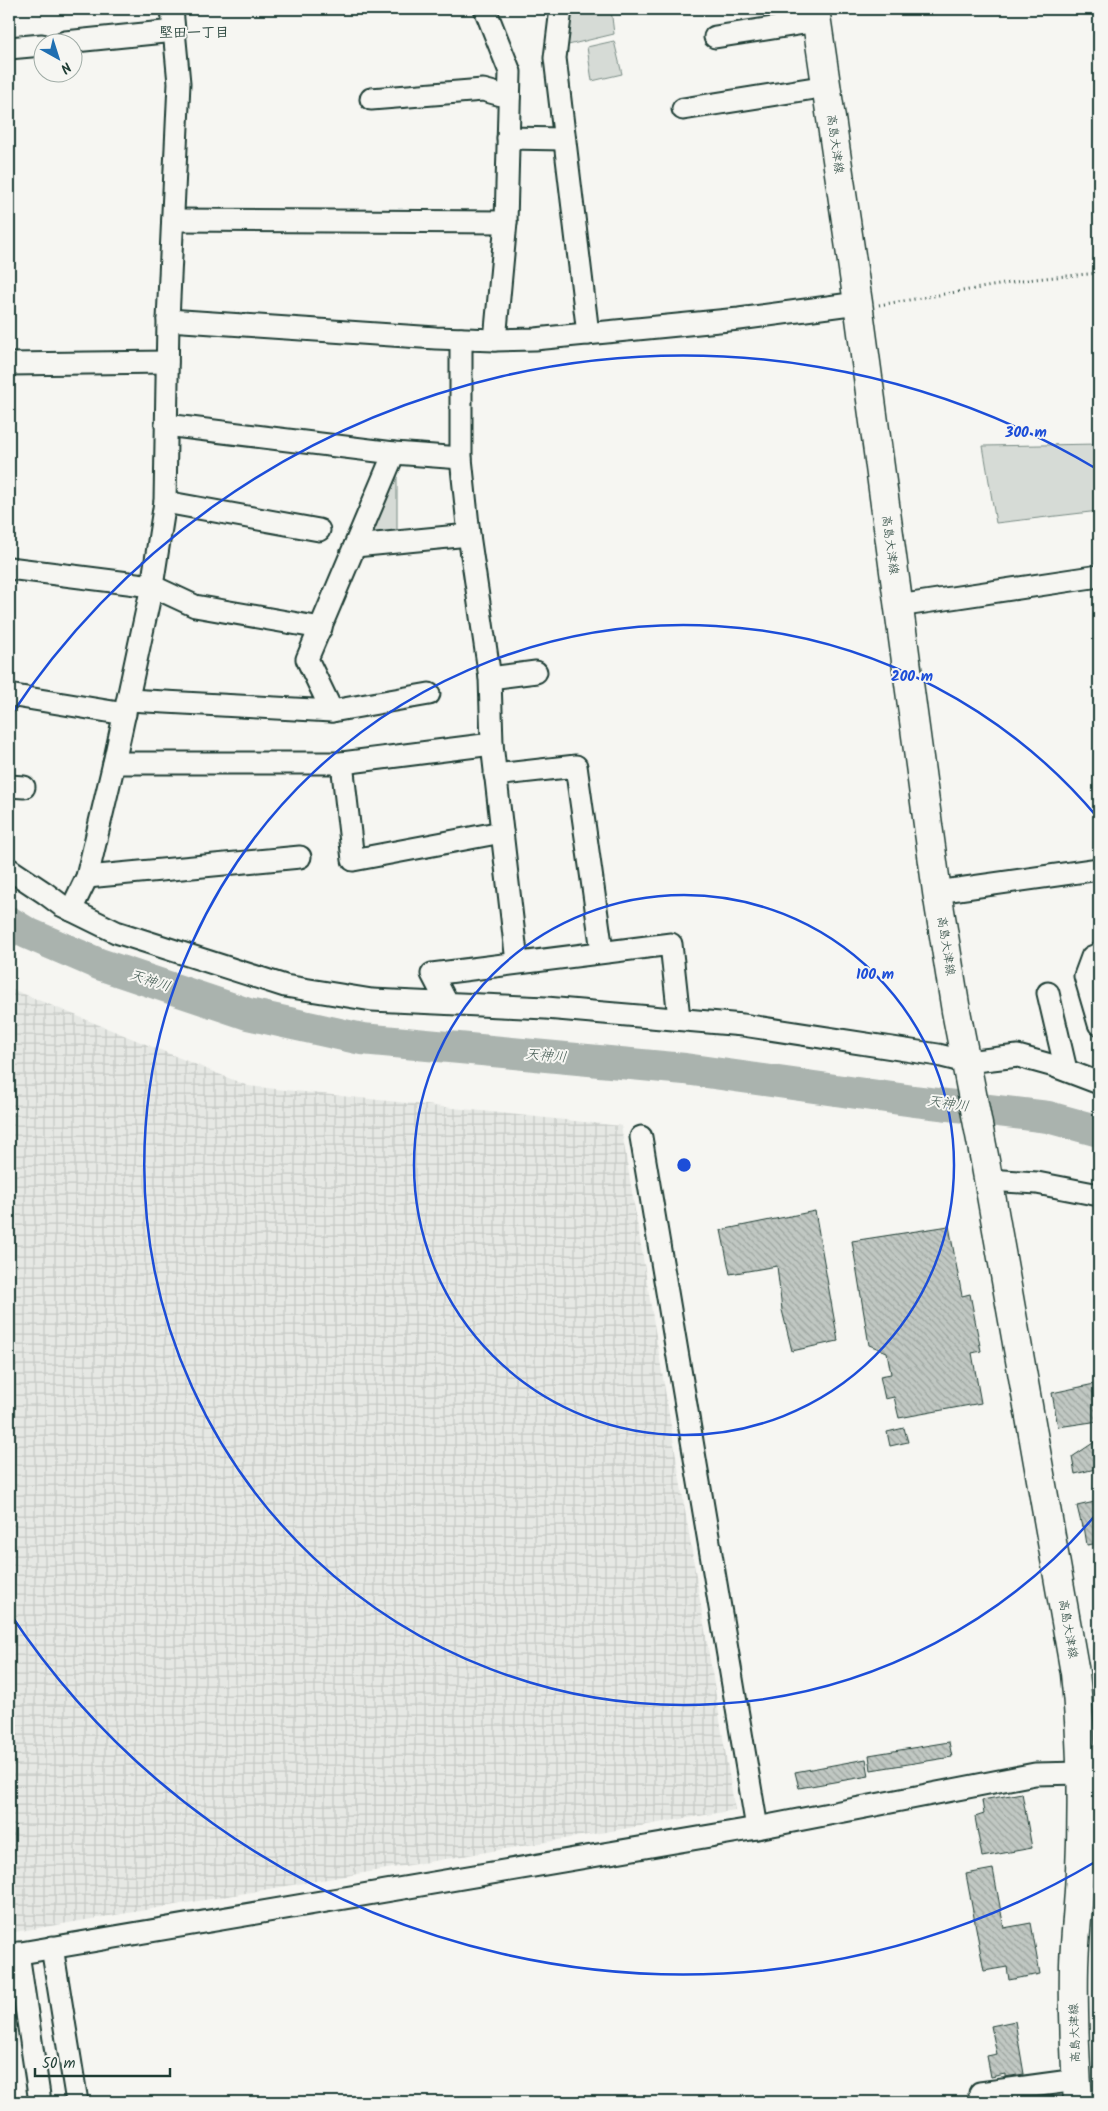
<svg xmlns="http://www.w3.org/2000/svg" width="1108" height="2111" font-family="Kalam,'Klee One',sans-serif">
  <defs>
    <pattern id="industrial-grid" width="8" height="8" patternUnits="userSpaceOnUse" patternTransform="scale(1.25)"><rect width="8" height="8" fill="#e6e8e4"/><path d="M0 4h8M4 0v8" fill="none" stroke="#c5c8c4"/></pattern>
    <pattern id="building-back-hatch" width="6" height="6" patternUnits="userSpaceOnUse" patternTransform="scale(1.25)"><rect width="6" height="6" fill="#c1c8c3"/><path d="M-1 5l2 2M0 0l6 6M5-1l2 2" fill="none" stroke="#9ca49f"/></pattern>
  </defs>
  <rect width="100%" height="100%" fill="#f6f6f2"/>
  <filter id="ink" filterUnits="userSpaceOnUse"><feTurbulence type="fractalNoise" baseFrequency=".02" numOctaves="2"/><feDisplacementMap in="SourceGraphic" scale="10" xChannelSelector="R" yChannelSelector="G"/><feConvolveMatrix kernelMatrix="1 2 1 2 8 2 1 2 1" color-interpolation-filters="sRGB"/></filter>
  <g filter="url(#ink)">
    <!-- industrial -->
    <polygon fill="url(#industrial-grid)" points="9,988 248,1086 621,1126 735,1810 9,1933"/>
    <!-- green -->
    <g fill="#d6dbd6" stroke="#7a8c85">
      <polygon points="561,9 611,9 614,34 564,46"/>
      <polygon points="614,41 622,74 592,81 587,47"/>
      <polygon points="1099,444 1099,511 996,523 983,446"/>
      <polygon points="397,459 397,534 365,539"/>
    </g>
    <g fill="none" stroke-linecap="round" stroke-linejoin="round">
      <!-- river -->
      <polyline stroke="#aab3ae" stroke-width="32" points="9,922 27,933 99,964 248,1014 362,1039 685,1069 914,1101 1048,1117 1099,1131"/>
    </g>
    <!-- building -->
    <g fill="url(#building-back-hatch)" stroke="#1f3d34">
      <polygon points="815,1211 838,1341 792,1351 782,1310 777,1266 730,1274 721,1230"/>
      <polygon points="949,1226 962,1296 970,1294 981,1351 972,1353 981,1403 899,1418 894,1397 885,1399 880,1376 891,1374 887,1352 869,1345 852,1241"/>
      <polygon points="1099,1383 1099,1421 1058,1427 1052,1393"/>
      <polygon points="904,1428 908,1442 890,1446 887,1432"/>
      <polygon points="1099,1439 1099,1468 1075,1474 1072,1457"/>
      <polygon points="1099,1501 1099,1543 1087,1545 1084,1526 1082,1527 1077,1506"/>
      <polygon points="949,1742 952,1757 871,1770 869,1755"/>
      <polygon points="866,1759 869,1776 799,1788 795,1772"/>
      <polygon points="1022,1793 1032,1848 982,1857 975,1817 984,1814 982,1800"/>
      <polygon points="993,1869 1004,1928 1031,1923 1040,1974 1009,1980 1007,1967 984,1971 966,1874"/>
      <polygon points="1015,2021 1024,2074 1005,2077 1005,2074 991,2077 987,2056 997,2054 991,2026"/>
    </g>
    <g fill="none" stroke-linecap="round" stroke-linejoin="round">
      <defs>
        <g id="street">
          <polyline points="485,9 510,72 506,222 495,340"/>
          <polyline points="561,9 555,58 588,334"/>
          <polyline points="715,37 817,21"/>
          <polyline points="65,42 174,31"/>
          <polyline points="9,48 42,45"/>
          <polyline points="371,99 483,90 509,97"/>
          <polyline points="683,109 827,86"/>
          <polyline points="508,138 564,139"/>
          <polyline points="173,220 506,222"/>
          <polyline points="168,320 436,338 495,340 535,339 739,319 858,303"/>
          <polyline points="461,339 461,458 469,535 490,678 492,744 517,962"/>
          <polyline points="9,364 167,362"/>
          <polyline points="166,425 394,453 461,458"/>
          <polyline points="165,502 319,530"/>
          <polyline points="355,546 469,535"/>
          <polyline points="9,568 152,586 195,606 321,628"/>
          <polyline points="898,606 1099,576"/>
          <polyline points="490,678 536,672"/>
          <polyline points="9,695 125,714"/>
          <polyline points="128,700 332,711 307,659 394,453"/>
          <polyline points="332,711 429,694"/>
          <polyline points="114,763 342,763 492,744"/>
          <polyline points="342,763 353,860 502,832"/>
          <polyline points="495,775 576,766 602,951"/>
          <polyline points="9,786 24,787"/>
          <polyline points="9,869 45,893 61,905 116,932 285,986 372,1000 546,1008 743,1025 938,1055 966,1062 1018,1056 1054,1066 1099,1083"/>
          <polyline points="87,877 300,857"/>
          <polyline points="937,892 1099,869"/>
          <polyline points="71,910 87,877 114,763 152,586 165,502 168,320 179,83 172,9"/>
          <polyline points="1099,954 1092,957 1085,976 1099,1024"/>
          <polyline points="1048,993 1066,1070"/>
          <polyline points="447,1003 432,974 671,944 679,1018"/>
          <polyline points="641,1137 757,1828"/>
          <polyline points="988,1180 1037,1183 1099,1195"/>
          <polyline points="52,1947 77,2102"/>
          <polyline points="18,1953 40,2102"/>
          <polyline points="9,1955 757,1828 1035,1774 1081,1773"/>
          <polyline points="980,2093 1077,2080"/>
        </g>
        <path id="secondary" d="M815,9L858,303L937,892L956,1011L985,1161L1075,1673C1082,1738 1083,1805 1080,1871C1079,1902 1075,1934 1074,1965C1073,2011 1075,2057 1078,2102"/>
      </defs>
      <!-- street casing -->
      <use href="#street" stroke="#1f3d34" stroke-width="25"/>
      <!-- secondary casing -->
      <use href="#secondary" stroke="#1f3d34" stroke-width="31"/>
      <!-- path -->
      <polyline stroke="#1f3d34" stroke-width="3" stroke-dasharray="1 4" stroke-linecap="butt" points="879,305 1034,279 1099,273"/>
      <!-- street -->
      <use href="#street" stroke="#f6f6f2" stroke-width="21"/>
      <!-- secondary -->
      <use href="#secondary" stroke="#f6f6f2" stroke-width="28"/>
    </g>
  </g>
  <!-- distance rings -->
  <g fill="none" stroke="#1d4ed8" stroke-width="2.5">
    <circle cx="684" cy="1165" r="270"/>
    <path d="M1098 1512A540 540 0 1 1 1098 818"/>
    <path d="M1095 1862A809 809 0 0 1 9 1612M9 718A809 809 0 0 1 1095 468"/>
  </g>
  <g text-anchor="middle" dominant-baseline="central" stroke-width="4" stroke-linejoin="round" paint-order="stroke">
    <!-- street labels -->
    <g font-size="12" fill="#1f3d34" stroke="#f6f6f2">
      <text transform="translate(835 144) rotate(82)">高島大津線</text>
      <text transform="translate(890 545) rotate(82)">高島大津線</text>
      <text transform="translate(946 946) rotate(81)">高島大津線</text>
      <text transform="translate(1068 1629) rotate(80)">高島大津線</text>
      <text transform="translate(1075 2033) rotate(-92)">高島大津線</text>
    </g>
    <!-- neighbourhood labels -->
    <g font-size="14" font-weight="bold" fill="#1f3d34" stroke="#f6f6f2">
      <text x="194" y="33">堅田一丁目</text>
    </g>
    <!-- water labels -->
    <g font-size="14" font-style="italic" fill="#425a52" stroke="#f6f6f2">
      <text transform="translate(150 981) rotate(18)">天神川</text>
      <text transform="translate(546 1056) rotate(5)">天神川</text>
      <text transform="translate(948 1104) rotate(8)">天神川</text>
    </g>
  </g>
  <circle cx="684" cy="1165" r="8" fill="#1d4ed8" stroke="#f6f6f2" stroke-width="2.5"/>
  <g font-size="15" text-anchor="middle" font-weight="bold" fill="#1d4ed8" stroke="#f6f6f2" stroke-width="4" stroke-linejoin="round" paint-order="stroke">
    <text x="1026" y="437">300 m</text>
    <text x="912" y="681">200 m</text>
    <text x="875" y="979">100 m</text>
  </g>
  <!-- margin -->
  <rect width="1108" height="2111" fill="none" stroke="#f6f6f2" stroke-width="30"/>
  <rect x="15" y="15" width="1078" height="2081" fill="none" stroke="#1f3d34" stroke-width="2" filter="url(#ink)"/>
  <!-- north arrow -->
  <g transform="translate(58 58) rotate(141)"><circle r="24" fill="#f6f6f2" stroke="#a0aca6"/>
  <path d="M0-4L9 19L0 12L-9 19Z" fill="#1f6fb2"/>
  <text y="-8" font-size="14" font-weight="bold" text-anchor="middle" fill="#1f3d34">N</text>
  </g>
  <!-- scale -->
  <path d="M35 2068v8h135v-8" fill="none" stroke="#1f3d34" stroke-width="2.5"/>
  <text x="42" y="2068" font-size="15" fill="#1f3d34" stroke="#f6f6f2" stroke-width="4" paint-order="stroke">50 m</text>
</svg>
